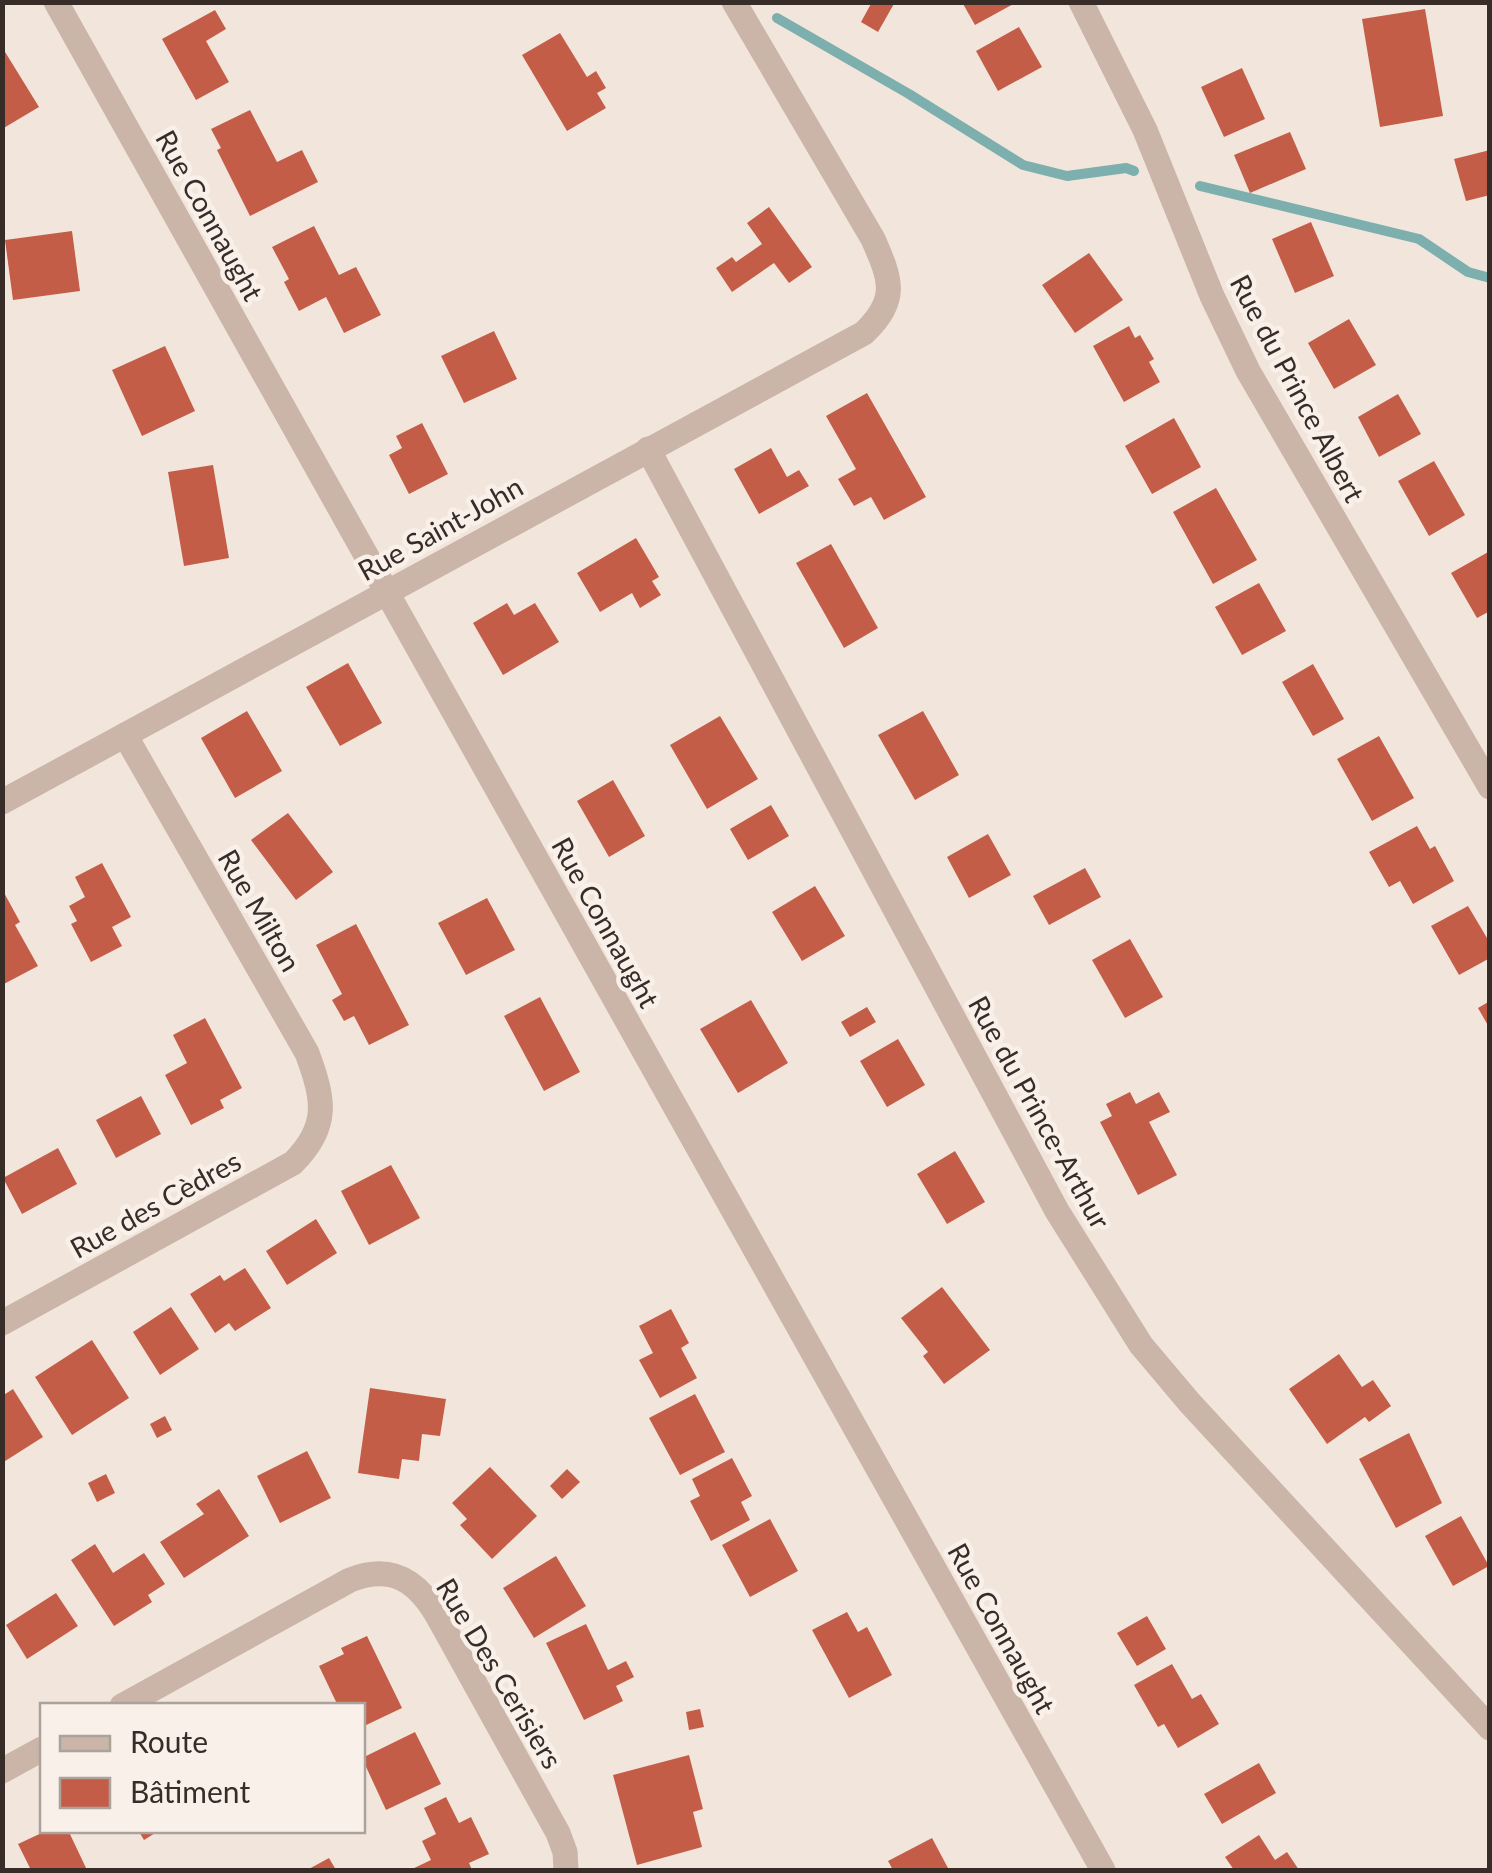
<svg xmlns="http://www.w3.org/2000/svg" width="1492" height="1873" font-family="Lato,sans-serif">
  <rect width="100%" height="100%" fill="#f2e6dc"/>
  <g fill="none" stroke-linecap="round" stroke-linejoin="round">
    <!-- stream -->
    <g stroke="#7cafad" stroke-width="10">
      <polyline points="777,18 909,94 1023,165 1067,176 1126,168 1134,171"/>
      <polyline points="1200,186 1419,239 1468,272 1490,278"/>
    </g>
  </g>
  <!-- building -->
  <g fill="#c45d48">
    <polygon points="872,2 895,2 878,32 861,22"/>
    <polygon points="962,2 1017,2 975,25"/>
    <polygon points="1425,9 1443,116 1380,127 1362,19"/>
    <polygon points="215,10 226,29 206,41 229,82 196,100 162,39"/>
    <polygon points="1019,27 1042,67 998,91 976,51"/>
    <polygon points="560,33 587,77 596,71 606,88 597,93 606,108 567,131 522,55"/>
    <polygon points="2,47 39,107 2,129"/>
    <polygon points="1242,68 1265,119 1224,137 1201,87"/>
    <polygon points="250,110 277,162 302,150 318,182 250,216 217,150 221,148 211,129"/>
    <polygon points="1290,132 1306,169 1250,193 1234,155"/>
    <polygon points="1490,150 1490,195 1466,201 1454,159"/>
    <polygon points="769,207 812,267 789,283 774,263 732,292 716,268 732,257 736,262 762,244 747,223"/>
    <polygon points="1311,222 1334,276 1295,293 1272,239"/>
    <polygon points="314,226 339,275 356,267 381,315 344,333 326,297 299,311 284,282 289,279 272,247"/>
    <polygon points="72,231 80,291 13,300 5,240"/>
    <polygon points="1089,253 1123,300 1075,333 1042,285"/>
    <polygon points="1349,319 1376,365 1334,389 1308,343"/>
    <polygon points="1129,326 1135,338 1140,335 1154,359 1149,362 1160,382 1124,402 1093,346"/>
    <polygon points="494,331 517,379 464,403 441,356"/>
    <polygon points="165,346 195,411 142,436 112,370"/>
    <polygon points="867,393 926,497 884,520 871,497 854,506 838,479 856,469 826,416"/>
    <polygon points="1398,394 1421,434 1379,457 1358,417"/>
    <polygon points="1174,418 1201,467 1152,494 1125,446"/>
    <polygon points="422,423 448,474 409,494 389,455 402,448 396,436"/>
    <polygon points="771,448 787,477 799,470 809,486 759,514 734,469"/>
    <polygon points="1434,461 1465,515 1429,536 1398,481"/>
    <polygon points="213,465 229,558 184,566 168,472"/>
    <polygon points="1216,488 1257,560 1213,584 1173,512"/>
    <polygon points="636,538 659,577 652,581 661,595 640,608 632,593 600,612 577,573"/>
    <polygon points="831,544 878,628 844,648 796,563"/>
    <polygon points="1490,551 1490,611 1477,618 1451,573"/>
    <polygon points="1259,583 1286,631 1242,655 1215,607"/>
    <polygon points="507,603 514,615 535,603 559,642 503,675 473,623"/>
    <polygon points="348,663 382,723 340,746 306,687"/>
    <polygon points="1313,664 1344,719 1313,736 1282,682"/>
    <polygon points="247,711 282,771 235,798 201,738"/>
    <polygon points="923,711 959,775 915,800 878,735"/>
    <polygon points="720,716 758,779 707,809 670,745"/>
    <polygon points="1379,736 1414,798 1372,821 1337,759"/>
    <polygon points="613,780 645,836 609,857 577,801"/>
    <polygon points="771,805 789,836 748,860 730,829"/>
    <polygon points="288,813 333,872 296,900 251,840"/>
    <polygon points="1417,826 1430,849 1435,846 1454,881 1413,904 1400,881 1389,887 1369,852"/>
    <polygon points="988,834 1011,875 969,898 947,857"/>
    <polygon points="102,863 131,917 112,927 122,946 91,962 71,924 77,921 69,906 85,897 75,877"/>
    <polygon points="1085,868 1101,897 1049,925 1033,896"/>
    <polygon points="815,886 845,936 802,961 772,912"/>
    <polygon points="2,889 20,922 15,925 38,966 2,985"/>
    <polygon points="487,898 515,950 466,975 438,923"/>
    <polygon points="1468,906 1490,943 1490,958 1459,975 1431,926"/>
    <polygon points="356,924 409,1025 369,1045 354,1016 344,1021 332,1000 342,994 316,945"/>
    <polygon points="1130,939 1163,997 1125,1018 1092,960"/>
    <polygon points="540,997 580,1072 544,1091 504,1016"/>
    <polygon points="751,1000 788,1063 738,1093 700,1029"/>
    <polygon points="1490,1001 1490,1029 1478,1008"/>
    <polygon points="867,1007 876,1022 850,1037 841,1022"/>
    <polygon points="205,1018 242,1088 220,1100 224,1108 191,1125 165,1075 187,1063 173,1035"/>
    <polygon points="898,1039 925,1085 887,1107 860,1061"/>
    <polygon points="1130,1092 1136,1104 1159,1092 1170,1112 1149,1122 1177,1175 1138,1195 1100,1122 1112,1116 1106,1104"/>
    <polygon points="141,1096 161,1134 116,1158 96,1120"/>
    <polygon points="58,1148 77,1184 22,1214 3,1178"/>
    <polygon points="955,1151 985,1202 947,1224 917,1174"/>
    <polygon points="391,1165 420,1218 369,1245 341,1191"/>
    <polygon points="316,1219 337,1253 287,1285 266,1251"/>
    <polygon points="245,1268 271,1308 235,1331 229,1323 215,1333 190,1294 220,1275 224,1281"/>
    <polygon points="942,1287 990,1350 944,1384 923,1356 928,1352 901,1318"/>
    <polygon points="171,1307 199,1349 160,1375 133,1332"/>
    <polygon points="671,1309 689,1343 681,1348 697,1378 660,1398 639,1360 653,1353 639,1326"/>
    <polygon points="92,1340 129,1398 72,1435 35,1377"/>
    <polygon points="1339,1354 1362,1387 1373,1380 1391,1406 1369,1422 1365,1417 1327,1444 1289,1389"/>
    <polygon points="370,1388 446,1399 440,1436 422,1434 419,1461 402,1459 399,1479 358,1473"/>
    <polygon points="13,1389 43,1437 2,1463 2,1396"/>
    <polygon points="695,1394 725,1452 680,1475 649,1418"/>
    <polygon points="165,1416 172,1430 157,1438 150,1424"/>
    <polygon points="1409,1433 1442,1503 1396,1528 1359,1459"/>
    <polygon points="307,1451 331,1498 280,1523 257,1476"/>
    <polygon points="732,1458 752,1496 741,1502 750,1520 711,1541 690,1501 700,1496 692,1479"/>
    <polygon points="490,1467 537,1516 492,1559 460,1525 467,1519 452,1503"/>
    <polygon points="567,1469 580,1482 562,1499 550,1486"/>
    <polygon points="106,1474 115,1493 97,1502 88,1483"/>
    <polygon points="219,1489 249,1536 184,1578 160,1542 204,1514 196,1504"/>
    <polygon points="1461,1516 1489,1566 1453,1586 1425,1536"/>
    <polygon points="770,1519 798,1571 750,1597 722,1545"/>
    <polygon points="95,1544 113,1573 144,1553 165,1584 148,1595 152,1602 114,1626 71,1560"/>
    <polygon points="556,1556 586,1606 534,1638 503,1588"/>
    <polygon points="56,1593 78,1626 27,1659 6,1625"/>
    <polygon points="847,1612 858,1632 867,1627 892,1675 849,1698 812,1630"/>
    <polygon points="1147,1616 1166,1649 1137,1666 1117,1633"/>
    <polygon points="586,1624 608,1670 626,1661 634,1677 616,1686 623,1701 584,1720 546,1643"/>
    <polygon points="367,1636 402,1708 362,1727 362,1706 338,1706 319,1666 344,1654 341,1648"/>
    <polygon points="1172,1664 1192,1699 1201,1694 1219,1724 1178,1748 1164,1724 1158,1727 1134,1685"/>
    <polygon points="700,1709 704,1727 689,1730 686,1712"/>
    <polygon points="415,1732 441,1784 386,1810 362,1758"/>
    <polygon points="689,1755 703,1809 693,1812 702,1847 637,1865 613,1775"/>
    <polygon points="1259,1763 1276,1793 1222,1824 1204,1794"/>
    <polygon points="446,1797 459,1823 471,1817 489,1854 469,1863 472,1870 410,1870 431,1860 422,1841 436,1834 424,1808"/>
    <polygon points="48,1830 68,1830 87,1870 31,1870 18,1844"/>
    <polygon points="138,1830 160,1830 144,1840"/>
    <polygon points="1259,1835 1275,1860 1287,1852 1299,1870 1234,1870 1225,1857"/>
    <polygon points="932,1838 949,1870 893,1870 888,1861"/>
    <polygon points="329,1858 336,1870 307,1870"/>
  </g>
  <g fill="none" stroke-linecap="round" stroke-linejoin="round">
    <!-- minor -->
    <g stroke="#cab5a8" stroke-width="25">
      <polyline points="56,2 1103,1870"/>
      <polyline points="1081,2 1145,130 1212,296 1248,371 1490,787"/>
      <polyline points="648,449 1057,1211 1141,1345 1189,1402 1490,1728"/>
      <path d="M2,802L864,333C899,299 891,280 873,239L734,2"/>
      <path d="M2,1323L293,1163C330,1126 324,1099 307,1053L125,735"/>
      <path d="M122,1706L350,1580C390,1564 416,1579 437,1615L558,1833L565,1852L566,1870"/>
      <polyline points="2,1771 42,1749"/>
    </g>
  </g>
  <g text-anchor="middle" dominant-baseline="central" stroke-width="9" stroke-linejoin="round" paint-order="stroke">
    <!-- street labels -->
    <g font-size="28" fill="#372c28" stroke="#f9f1e9">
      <text transform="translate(210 215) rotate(61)">Rue Connaught</text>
      <text transform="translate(1298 388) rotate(62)">Rue du Prince Albert</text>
      <text transform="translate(440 528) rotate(-29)">Rue Saint-John</text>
      <text transform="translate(260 910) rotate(60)">Rue Milton</text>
      <text transform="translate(606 922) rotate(61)">Rue Connaught</text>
      <text transform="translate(1040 1112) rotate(61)">Rue du Prince-Arthur</text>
      <text transform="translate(155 1204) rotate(-29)">Rue des Cèdres</text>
      <text transform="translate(1002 1628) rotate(61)">Rue Connaught</text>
      <text transform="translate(500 1673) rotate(59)">Rue Des Cerisiers</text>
    </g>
  </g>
  <!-- border -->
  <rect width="1492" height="1873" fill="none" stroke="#372c28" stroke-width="10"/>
  <!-- legend -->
  <rect x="40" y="1703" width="325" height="130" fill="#f9f1e9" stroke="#aba29c" stroke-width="2.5"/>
  <rect x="60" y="1736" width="50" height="15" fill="#cab5a8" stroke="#aba29c" stroke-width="2.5"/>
  <text x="130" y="1753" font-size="30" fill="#372c28">Route</text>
  <rect x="60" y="1778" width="50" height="30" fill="#c45d48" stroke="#aba29c" stroke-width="2.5"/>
  <text x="130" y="1803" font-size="30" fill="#372c28">Bâtiment</text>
</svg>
